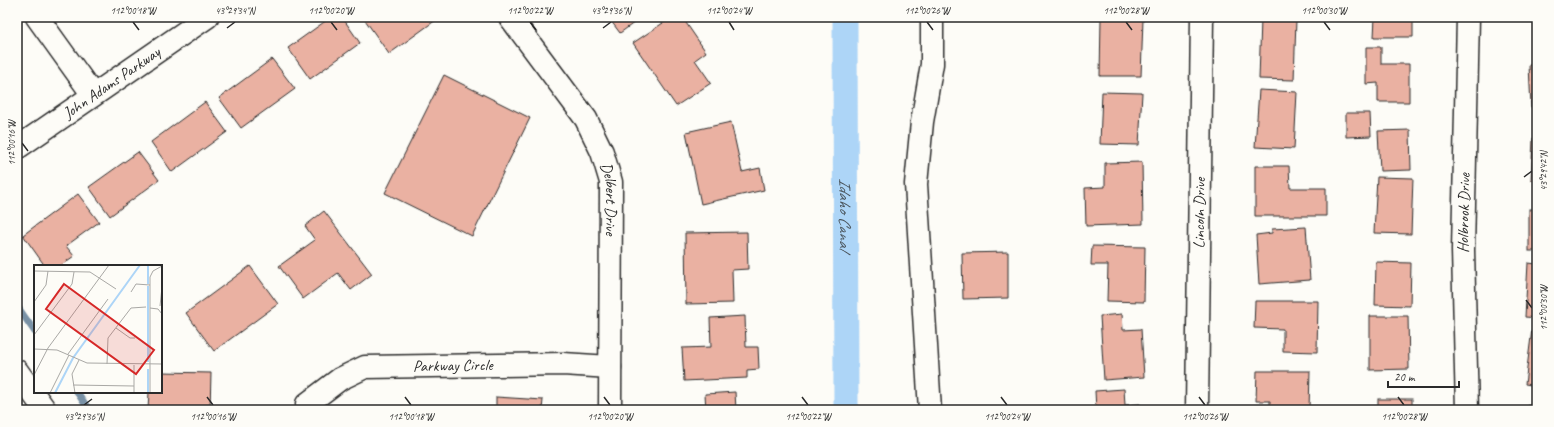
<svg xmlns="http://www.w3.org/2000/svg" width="1554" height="427" font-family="Caveat,sans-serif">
  <rect width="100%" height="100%" fill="#fdfcf7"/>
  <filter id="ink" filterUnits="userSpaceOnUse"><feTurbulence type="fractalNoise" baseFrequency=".025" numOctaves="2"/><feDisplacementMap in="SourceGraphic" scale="8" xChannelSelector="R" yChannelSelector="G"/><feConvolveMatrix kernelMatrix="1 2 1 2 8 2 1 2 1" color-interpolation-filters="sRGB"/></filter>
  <g filter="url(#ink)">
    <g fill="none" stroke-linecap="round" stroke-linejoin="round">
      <!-- stream -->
      <g stroke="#7991a5" stroke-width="7">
        <polyline points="17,306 35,332"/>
        <polyline points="77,392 89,410"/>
      </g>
      <!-- canal -->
      <path stroke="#add5f7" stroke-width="25" id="s1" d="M845,17L846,410"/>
    </g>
    <!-- building -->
    <g fill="#eab1a2" stroke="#2b2b2b">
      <polygon points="331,17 342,17 360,43 310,79 288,48"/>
      <polygon points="363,17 440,17 389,54"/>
      <polygon points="608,17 642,17 620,33"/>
      <polygon points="672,17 682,17 706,52 695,60 711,83 676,106 633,43"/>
      <polygon points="1375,17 1413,17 1413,37 1374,37"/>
      <polygon points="1101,18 1143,19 1141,76 1100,76"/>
      <polygon points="1261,19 1296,19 1294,80 1259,79"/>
      <polygon points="1366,47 1381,47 1381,64 1409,64 1409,102 1378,102 1378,83 1366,84"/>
      <polygon points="272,59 295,89 241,128 219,98"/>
      <polygon points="1537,64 1537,107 1531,108 1529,65"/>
      <polygon points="444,75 530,118 472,236 385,193"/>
      <polygon points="1259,90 1297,92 1294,149 1255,147"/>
      <polygon points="1102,92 1142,93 1139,145 1100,144"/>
      <polygon points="205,102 227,132 172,172 151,142"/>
      <polygon points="1346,113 1370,113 1371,136 1346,137"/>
      <polygon points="731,122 742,172 760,168 764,190 701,204 686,132"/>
      <polygon points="1410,130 1411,170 1380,171 1378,131"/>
      <polygon points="1533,138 1537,138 1537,180 1531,180"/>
      <polygon points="138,152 159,180 110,216 89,187"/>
      <polygon points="1142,162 1143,224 1086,226 1085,188 1105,187 1105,163"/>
      <polygon points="1255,166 1289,166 1290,188 1326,188 1326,216 1255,216"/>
      <polygon points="1377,177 1413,178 1411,234 1374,233"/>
      <polygon points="78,194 99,222 66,246 74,256 60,266 45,266 23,235"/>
      <rect x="1529" y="209" width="8" height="42"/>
      <polygon points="324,211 372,274 351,290 338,273 303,299 279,266 315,240 305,226"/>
      <polygon points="1306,227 1310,280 1259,284 1256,235 1272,233 1272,229"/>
      <polygon points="747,232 748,269 732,270 733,303 686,304 685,233"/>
      <polygon points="1092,246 1145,247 1144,302 1107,301 1108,265 1091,265"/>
      <polygon points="1008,252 1008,298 963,299 962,253"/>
      <polygon points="1376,262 1411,263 1410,306 1375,305"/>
      <polygon points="1528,263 1537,264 1537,318 1525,317"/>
      <polygon points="250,266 278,304 214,351 186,313"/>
      <polygon points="1255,301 1318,301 1317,352 1283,351 1283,329 1254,328"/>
      <polygon points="1122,314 1123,330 1141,329 1144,377 1104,380 1100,316"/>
      <polygon points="745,316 746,347 758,347 759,369 747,370 747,378 684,381 682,348 711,347 710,318"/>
      <polygon points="1370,316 1408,316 1409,369 1370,370"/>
      <polygon points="1532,329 1537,329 1537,386 1525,384"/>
      <polygon points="1257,371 1310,371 1309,410 1270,410 1270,401 1256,401"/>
      <polygon points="161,372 211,373 210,410 148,410 149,392 161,392"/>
      <polygon points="1124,389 1125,405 1140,404 1140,410 1096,410 1095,391"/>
      <polygon points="735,392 736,410 706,410 705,394"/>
      <polygon points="496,397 543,400 542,410 496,410"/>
      <rect x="1378" y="399" width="34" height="11"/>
      <rect x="1528" y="405" width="9" height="5"/>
    </g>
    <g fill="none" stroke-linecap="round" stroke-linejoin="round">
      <defs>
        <g id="minor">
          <polyline points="37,17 93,95"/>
          <path id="s2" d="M510,17L586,119L602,152L611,182L610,410"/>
          <path id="s3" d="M17,148L207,17"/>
          <polyline points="17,371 45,410"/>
          <path id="s4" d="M307,404L340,379L365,367L563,364L610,367"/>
          <polyline points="930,410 916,184 922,122 932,64 932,17"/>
          <path id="s5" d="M1197,410L1202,17"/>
          <path id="s6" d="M1467,410L1463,250L1468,17"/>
        </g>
      </defs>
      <!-- minor casing -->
      <use href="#minor" stroke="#2b2b2b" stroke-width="25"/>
      <!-- minor -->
      <use href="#minor" stroke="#fdfcf7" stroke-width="22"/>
    </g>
  </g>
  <!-- ticks -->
  <path fill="none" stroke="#2b2b2b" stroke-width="1.5" d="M133,22L139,30M331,22L337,30M530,22L536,30M729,22L734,30M927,22L933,30M1126,22L1132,30M1324,22L1330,30M227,28L235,22M603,28L611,22M22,143L28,151M1524,177L1532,171M1526,300L1532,308M207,397L213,405M405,397L411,405M604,397L610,405M802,397L808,405M1001,397L1007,405M1199,397L1205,405M1398,397L1404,405M84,405L92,399"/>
  <g text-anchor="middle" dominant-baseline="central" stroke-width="3" stroke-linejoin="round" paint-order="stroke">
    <!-- street labels -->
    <g font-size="16" fill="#2b2b2b" stroke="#fdfcf7">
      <text stroke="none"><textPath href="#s3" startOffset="115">John Adams Parkway</textPath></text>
      <text stroke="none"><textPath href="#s2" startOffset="212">Delbert Drive</textPath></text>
      <text stroke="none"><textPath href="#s5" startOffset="197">Lincoln Drive</textPath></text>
      <text stroke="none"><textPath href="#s6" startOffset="197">Holbrook Drive</textPath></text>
      <text stroke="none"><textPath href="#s4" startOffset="157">Parkway Circle</textPath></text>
    </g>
    <!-- water labels -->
    <g font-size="17" font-style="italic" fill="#4c565e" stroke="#fdfcf7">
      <text stroke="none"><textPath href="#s1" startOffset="197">Idaho Canal</textPath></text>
    </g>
  </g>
  <!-- overview -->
  <g transform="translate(34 265)">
    <rect width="128" height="128" fill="#fdfcf7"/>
    <path fill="none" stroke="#add5f7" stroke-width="2" d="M114,0V19M114,97V21M21,128L39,93L106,0M114,128V104"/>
    <path fill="none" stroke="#a9a8a5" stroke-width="1" d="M0,6L56,7L82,24M97,27L102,19L116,20M0,37L12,20L14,6M126,41L128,22M116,43L124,44L128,49M82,63L96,73H101M0,70L38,19L40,7M0,84L23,85L53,98L128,99M34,89L74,34M73,99L74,73L97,43L112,42M0,110L14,83L75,0M39,120L100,121M16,128L35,90M41,128L38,109L45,95M100,128V100M116,128V12L119,6L128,1"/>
    <path fill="#d62828" fill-opacity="0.15" stroke="#d62828" stroke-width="2" d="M30,19L120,85L102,109L12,44Z"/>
    <rect width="128" height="128" fill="none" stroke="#2b2b2b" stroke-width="2"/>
  </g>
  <!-- margin -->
  <rect width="1554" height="427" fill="none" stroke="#fdfcf7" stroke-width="44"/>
  <!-- scale -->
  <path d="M1388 381v6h71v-6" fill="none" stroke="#2b2b2b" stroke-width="2"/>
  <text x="1394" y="381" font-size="12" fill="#2b2b2b" stroke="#fdfcf7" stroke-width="3" paint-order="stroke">20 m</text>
  <rect x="22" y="22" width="1510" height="383" fill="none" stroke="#2b2b2b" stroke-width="1.5"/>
  <g font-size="10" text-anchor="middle" fill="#2b2b2b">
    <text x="133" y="14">112°00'18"W</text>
    <text x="235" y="14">43°29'34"N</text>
    <text x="331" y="14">112°00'20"W</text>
    <text x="530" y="14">112°00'22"W</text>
    <text x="611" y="14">43°29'36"N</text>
    <text x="729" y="14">112°00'24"W</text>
    <text x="927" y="14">112°00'26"W</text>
    <text x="1126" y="14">112°00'28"W</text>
    <text x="1324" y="14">112°00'30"W</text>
    <text transform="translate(11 143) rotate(-90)" y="4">112°00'16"W</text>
    <text transform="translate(1543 171) rotate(-90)" y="4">43°29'42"N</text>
    <text transform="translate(1543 308) rotate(-90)" y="4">112°00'30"W</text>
    <text x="84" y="420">43°29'36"N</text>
    <text x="213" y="420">112°00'16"W</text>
    <text x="411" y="420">112°00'18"W</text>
    <text x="610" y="420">112°00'20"W</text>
    <text x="808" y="420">112°00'22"W</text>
    <text x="1007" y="420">112°00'24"W</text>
    <text x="1205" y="420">112°00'26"W</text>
    <text x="1404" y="420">112°00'28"W</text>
  </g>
</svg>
